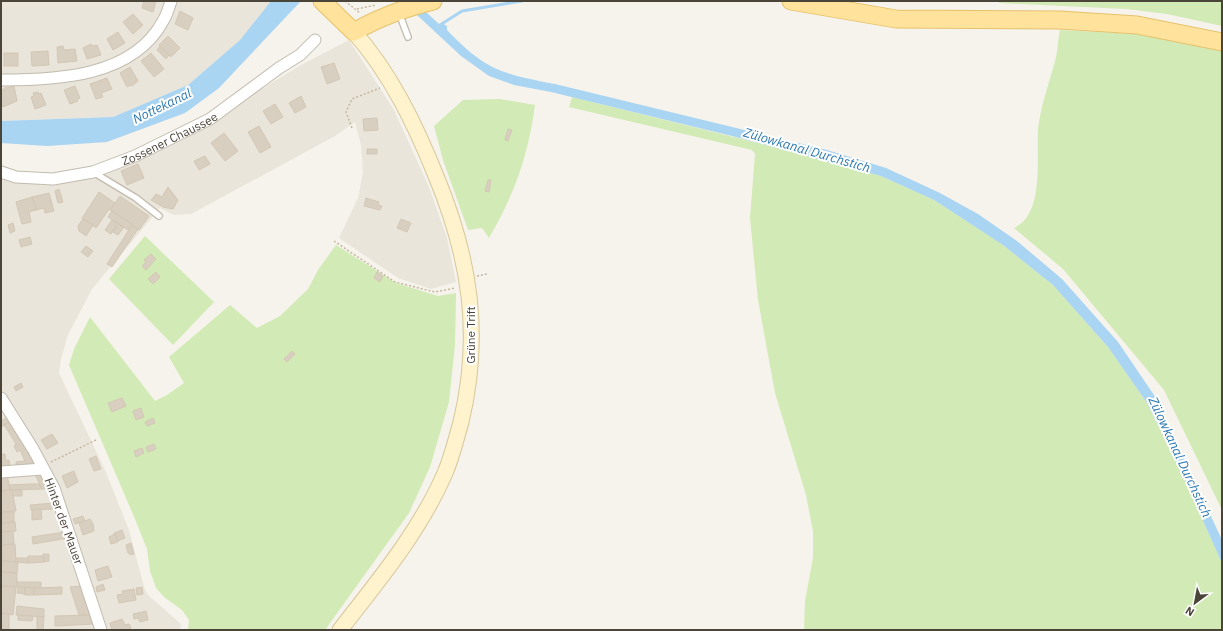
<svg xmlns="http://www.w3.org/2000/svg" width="1223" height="631" font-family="'IBM Plex Sans',sans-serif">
  <rect width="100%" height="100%" fill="#f6f3ec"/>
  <!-- residential -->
  <g fill="#eae5da">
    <polygon points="1,1 271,1 240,40 188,85 113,117 1,121"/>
    <polygon points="349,40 394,110 429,187 447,238 456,282 431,289 398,278 339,238 358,198 363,172 361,145 355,122 335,136 191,214 174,215 160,208 92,289 68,335 61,359 59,373 105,470 129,530 145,590 149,596 181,624 180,630 1,630 1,177 61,183 91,178 169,145 301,65"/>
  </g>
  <!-- green -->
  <g fill="#d2eab5">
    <polygon points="999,1 1222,1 1222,26 1167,14 1126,9 999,3"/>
    <path d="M1060,30L1136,34L1222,51V510L1164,390L1063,269L1014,228C1045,214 1036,157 1038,129C1041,104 1050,81 1056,57C1058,48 1058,39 1060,30Z"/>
    <polygon points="572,97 823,159 881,176 934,200 1003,245 1053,285 1108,347 1147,403 1175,459 1222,563 1222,630 804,630 805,601 813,558 813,531 806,495 775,393 758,300 750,218 755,154 752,150 569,107"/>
    <path d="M500,99L535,105C528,156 515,193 489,238L482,228L468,230L443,160L434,126L463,100Z"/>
    <polygon points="145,236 214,302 173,345 109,279"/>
    <polygon points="336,245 396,283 438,296 456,293 455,345 449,402 430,467 409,513 325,630 188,630 189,620 182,610 164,597 156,588 150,571 147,549 135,519 69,365 74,349 90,317 155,401 167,395 184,383 169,357 230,305 257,328 280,316 308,289 318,270"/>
  </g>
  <!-- water -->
  <g fill="#a9d4f2">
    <polygon points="271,1 301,1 219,88 185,113 107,142 47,146 1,143 1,121 113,117 188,85 240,40"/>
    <path d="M402,1H414L439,24L442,23L447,26V30C485,70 502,74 555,84L827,150L886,168L940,193L978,214L1017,241L1062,279L1118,342L1156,398L1222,540V563L1175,459L1147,403L1108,347L1053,285L1003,245L934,200L881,176L732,136L551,92L514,85L489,76L461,56Z"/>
  </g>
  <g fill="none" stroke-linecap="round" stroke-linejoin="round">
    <!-- stream -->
    <polyline stroke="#a9d4f2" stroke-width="3" points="440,25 462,11 522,1"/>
  </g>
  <!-- building -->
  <g fill="#d8cfc1" stroke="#d3c7b4">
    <polygon points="144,1 156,1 153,12 142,8"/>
    <polygon points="180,11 193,18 188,30 175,24"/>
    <polygon points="133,14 143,25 133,34 123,22"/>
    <polygon points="118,32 125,43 113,50 107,39"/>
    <polygon points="168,36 180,48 171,57 159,45"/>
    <polygon points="91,44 92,46 97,45 101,55 87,59 83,48"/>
    <polygon points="63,46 64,50 75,49 77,61 58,63 57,47"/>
    <polygon points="160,46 169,55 166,59 157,50"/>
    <polygon points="48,51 49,65 32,66 31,52"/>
    <rect x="4" y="53" width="14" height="13"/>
    <polygon points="151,53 164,69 154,77 141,61"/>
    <polygon points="334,63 340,79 327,84 321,67"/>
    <polygon points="130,67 138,81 132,86 131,85 127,87 120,73"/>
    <polygon points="107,78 112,89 101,93 103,97 96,99 90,84"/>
    <polygon points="14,86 17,101 3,107 1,100 1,91 6,87 7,88"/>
    <polygon points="75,86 80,98 77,99 78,101 70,104 64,90"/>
    <polygon points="38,92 38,94 41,93 46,105 35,109 31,97 34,96 33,93"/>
    <polygon points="301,96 306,107 295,113 289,103"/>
    <polygon points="275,104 283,117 271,124 263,111"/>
    <polygon points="377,118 378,130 364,131 363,119"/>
    <polygon points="259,126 271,147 260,153 248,132"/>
    <polygon points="508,129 512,130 508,141 505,140"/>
    <polygon points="224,133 238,151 225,161 211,143"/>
    <rect x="367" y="149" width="10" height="5"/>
    <polygon points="205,156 210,164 199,170 194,161"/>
    <polygon points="138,164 144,178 127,185 121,171"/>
    <polygon points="488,180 491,180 489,192 485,191"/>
    <polygon points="168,187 178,200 173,209 163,207 151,200 156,194 162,197"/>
    <polygon points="59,189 63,202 58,203 55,191"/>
    <polygon points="99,192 115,203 110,210 109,209 96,228 82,218"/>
    <polygon points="49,193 54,211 45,213 44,208 36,210 32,197"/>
    <polygon points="120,196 149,216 139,230 110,210"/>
    <polygon points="32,197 36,210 29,212 31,222 22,224 16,202"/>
    <polygon points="366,198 379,202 378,205 382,206 380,210 364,206"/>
    <polygon points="112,211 132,224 128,230 108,217"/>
    <polygon points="83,219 93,225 86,236 79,231 78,226"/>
    <polygon points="401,219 411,223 407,232 397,228"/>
    <polygon points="112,220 118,224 111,234 105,230"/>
    <polygon points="13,223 15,231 10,233 8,225"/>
    <polygon points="118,224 124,227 118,235 113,232"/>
    <polygon points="132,225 138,229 112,267 107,264"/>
    <polygon points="30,237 32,244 21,247 19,240"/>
    <polygon points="86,246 93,251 88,257 81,252"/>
    <polygon points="151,254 156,259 146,270 142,266 146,262 144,260"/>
    <polygon points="156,272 160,277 153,284 148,279"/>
    <polygon points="377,272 383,276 380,282 374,278"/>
    <polygon points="292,351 295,354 287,362 284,359"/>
    <polygon points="21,383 23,387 16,391 14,387"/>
    <polygon points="122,398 126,406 112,412 108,403"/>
    <polygon points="141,408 144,417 136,420 133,411"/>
    <polygon points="8,417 11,421 1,427 1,421"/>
    <polygon points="153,418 155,423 147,426 145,422"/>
    <polygon points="11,421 15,427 8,431 4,425"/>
    <polygon points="15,427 36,465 16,467 16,462 25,461 20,450 17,452 14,446 16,444 8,431"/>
    <polygon points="52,434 58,443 47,449 41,440"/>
    <polygon points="154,444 156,449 148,452 146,447"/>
    <polygon points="142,448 144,453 136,457 134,451"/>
    <polygon points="1,454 5,454 6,461 9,460 10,467 1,468"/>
    <polygon points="96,456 101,469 94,471 89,459"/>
    <polygon points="40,471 48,489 42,489 34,472"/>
    <polygon points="74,471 78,482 67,488 62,476"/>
    <polygon points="1,474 7,474 10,490 1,491"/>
    <polygon points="30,484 39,484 42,489 10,490 9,485"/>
    <polygon points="12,490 22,490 22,496 13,496"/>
    <polygon points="12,490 16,511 1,512 1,491"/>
    <polygon points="54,503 57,509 31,510 30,505"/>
    <polygon points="41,509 42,519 32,520 32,510"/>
    <polygon points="2,512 14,512 14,522 2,523"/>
    <polygon points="83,516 85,521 75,524 73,519"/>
    <polygon points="90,519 93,524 94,531 83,535 79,523"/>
    <polygon points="15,522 16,531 2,532 2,523"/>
    <polygon points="122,530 125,538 117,541 114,533"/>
    <polygon points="13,531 14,544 2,545 2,532"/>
    <polygon points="65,532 68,538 33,544 32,537"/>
    <polygon points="115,534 118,542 111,544 109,537"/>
    <polygon points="131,543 134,554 131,555 128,553 126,545"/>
    <polygon points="15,544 16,562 2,561 2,545"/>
    <polygon points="43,554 49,554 49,561 44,562"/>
    <polygon points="28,556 43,556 44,562 28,563"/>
    <polygon points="16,558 28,558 28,563 16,562"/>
    <polygon points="2,561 18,562 17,573 1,572"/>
    <polygon points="108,566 112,577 98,581 95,570"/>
    <polygon points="1,572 17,573 17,587 1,586"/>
    <polygon points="17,582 41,582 41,588 17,587"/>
    <polygon points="103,584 105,590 97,592 96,587"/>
    <polygon points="1,586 16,587 13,615 1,613"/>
    <polygon points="82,586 91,615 79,615 70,587"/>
    <polygon points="18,587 25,587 25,594 17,593"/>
    <polygon points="25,587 34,588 34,595 25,595"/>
    <polygon points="62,587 62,594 34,595 34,588"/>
    <polygon points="142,587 143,594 137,595 136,588"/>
    <polygon points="134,589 136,600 119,603 117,595 123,594 122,591"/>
    <polygon points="17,606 44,609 44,617 16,615"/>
    <polygon points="146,611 148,620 140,622 138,618 134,619 133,614"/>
    <polygon points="1,613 9,614 9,630 1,630"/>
    <polygon points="18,615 33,616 32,621 18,620"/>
    <polygon points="91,615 94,624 55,626 55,616"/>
    <polygon points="37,616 44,617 43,630 37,630"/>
    <polygon points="122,619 125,625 129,624 131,628 127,630 112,630 110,623"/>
  </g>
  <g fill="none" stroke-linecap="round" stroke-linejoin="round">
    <defs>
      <g id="lane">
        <polyline points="399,13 408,37"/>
        <polyline points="93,172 136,198 159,216"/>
      </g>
      <g id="street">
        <path d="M1,80C57,80 133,77 163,21C167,15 169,7 171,1"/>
        <path id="s1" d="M1,172L16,177L53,179L93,172L135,156L210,119L279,68L300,55L315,40"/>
        <polyline points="1,398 33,449 54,488 101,630"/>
        <polyline points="1,472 43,469"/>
      </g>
      <path id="secondary" d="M340,630C378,581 420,531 445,473C452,457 456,439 461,422C482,335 470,258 436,176C415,124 391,74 354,32"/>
      <g id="primary">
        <path d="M322,1L354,32C379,17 405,8 433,1"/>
        <polyline points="791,1 896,19 1060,20 1137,25 1222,42"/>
      </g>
    </defs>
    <!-- lane casing -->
    <use href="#lane" stroke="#c2bbae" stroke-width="8"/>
    <!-- street casing -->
    <use href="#street" stroke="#c2bbae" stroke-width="13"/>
    <!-- secondary casing -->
    <use href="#secondary" stroke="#d6c79b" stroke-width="17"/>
    <!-- primary casing -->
    <use href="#primary" stroke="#e6c16a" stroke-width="19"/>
    <!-- path -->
    <g stroke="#c4b79f" stroke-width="1.5" stroke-dasharray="2 2" stroke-linecap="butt">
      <polyline points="345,1 360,13"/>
      <polyline points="357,9 376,5"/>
      <polyline points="352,128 346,112 352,99 380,88"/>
      <polyline points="334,241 395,282 435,292 455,288"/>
      <polyline points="477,276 487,274"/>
      <polyline points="51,462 96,440"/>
    </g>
    <!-- lane -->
    <use href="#lane" stroke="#fff" stroke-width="5.5"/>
    <!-- street -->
    <use href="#street" stroke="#fff" stroke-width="11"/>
    <!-- secondary -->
    <use href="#secondary" stroke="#fff3cd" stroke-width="15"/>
    <!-- primary -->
    <use href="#primary" stroke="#ffe39c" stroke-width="17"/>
  </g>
  <g text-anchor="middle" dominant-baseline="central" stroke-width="4" stroke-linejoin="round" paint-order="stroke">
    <!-- street labels -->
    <g font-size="12" fill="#4b4439" stroke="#fff">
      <text stroke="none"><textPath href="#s1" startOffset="177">Zossener Chaussee</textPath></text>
      <text transform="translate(470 335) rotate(-90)">Grüne Trift</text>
      <text transform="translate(64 521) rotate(70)">Hinter der Mauer</text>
    </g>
    <!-- water labels -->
    <g font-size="13" font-style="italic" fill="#2e7ab2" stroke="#fff">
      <text transform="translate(162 106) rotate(-26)">Nottekanal</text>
      <text transform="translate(807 150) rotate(16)">Zülowkanal Durchstich</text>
      <text transform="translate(1180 457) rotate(65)">Zülowkanal Durchstich</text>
    </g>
  </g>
  <!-- border -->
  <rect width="1223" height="631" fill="none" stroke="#4b4439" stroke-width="4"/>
  <!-- north arrow -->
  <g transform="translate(1195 603) rotate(212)" stroke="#ffffff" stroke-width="3" paint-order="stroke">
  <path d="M0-3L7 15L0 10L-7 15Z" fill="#4b4439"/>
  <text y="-6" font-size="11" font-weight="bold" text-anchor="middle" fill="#4b4439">N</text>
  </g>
</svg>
